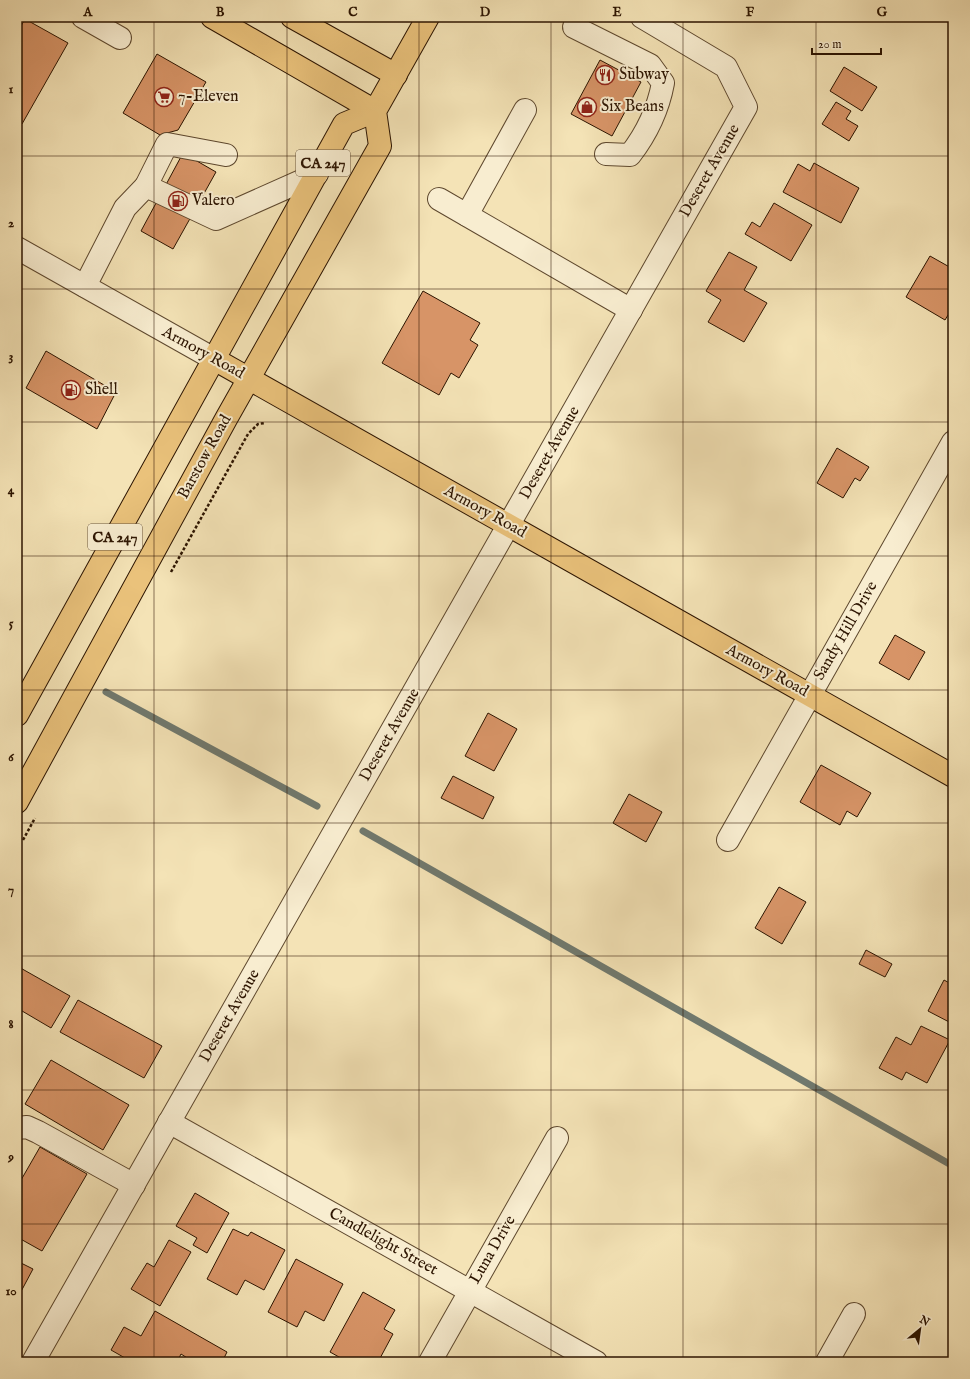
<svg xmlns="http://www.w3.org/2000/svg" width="970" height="1379" font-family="'IM FELL English',serif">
  <rect width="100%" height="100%" fill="#f4e3b6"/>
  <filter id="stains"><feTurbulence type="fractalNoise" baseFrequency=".005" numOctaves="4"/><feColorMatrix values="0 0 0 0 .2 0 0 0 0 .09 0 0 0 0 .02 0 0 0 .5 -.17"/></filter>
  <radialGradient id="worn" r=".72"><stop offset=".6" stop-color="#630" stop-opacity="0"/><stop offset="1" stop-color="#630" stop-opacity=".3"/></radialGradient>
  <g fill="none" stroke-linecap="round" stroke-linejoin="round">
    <!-- stream -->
    <g stroke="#70796e" stroke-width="7">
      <polyline points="106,692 317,806"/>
      <polyline points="363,831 953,1166"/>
    </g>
  </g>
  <!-- building -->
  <g fill="#d79467" stroke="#2c1400">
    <polygon points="25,19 68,43 22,124 17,122 17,33"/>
    <polygon points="157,54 206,82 178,130 160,135 123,113"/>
    <polygon points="600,60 641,82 612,136 571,114"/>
    <polygon points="844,67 877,87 862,111 830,91"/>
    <polygon points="836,102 851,111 846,119 858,126 849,141 822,124"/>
    <polygon points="183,153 216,172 173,249 141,231"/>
    <polygon points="814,163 859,188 841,223 783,192 798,164 810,171"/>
    <polygon points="774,203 812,225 791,261 745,234 752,222 760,227"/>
    <polygon points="729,252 757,267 744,290 767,303 744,342 708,322 721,300 706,291"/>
    <polygon points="930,256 953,269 953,307 945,320 906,297"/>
    <polygon points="423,291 480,323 470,340 478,345 459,378 451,373 439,395 382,363"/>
    <polygon points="46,351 116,392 97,429 26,388"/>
    <polygon points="837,448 869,467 860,481 855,478 843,498 817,483"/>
    <polygon points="895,635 925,652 909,680 879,663"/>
    <polygon points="488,713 517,729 494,771 465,756"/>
    <polygon points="821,765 871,793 857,817 847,811 840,825 800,802"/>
    <polygon points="453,776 494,797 483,819 441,798"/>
    <polygon points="629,794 662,812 646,842 613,823"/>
    <polygon points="779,887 806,902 782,944 755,928"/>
    <polygon points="866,950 892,964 885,977 859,964"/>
    <polygon points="17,966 70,996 51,1028 17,1008"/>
    <polygon points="944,980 953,985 953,1024 928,1011"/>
    <polygon points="78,1000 162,1046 144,1078 60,1032"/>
    <polygon points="921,1026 950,1040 927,1083 906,1072 902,1080 879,1068 896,1037 911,1045"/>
    <polygon points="51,1060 129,1105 103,1150 25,1104"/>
    <polygon points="40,1147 87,1174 42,1251 17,1237 17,1187"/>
    <polygon points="195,1193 229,1213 207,1253 193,1245 197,1238 176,1226"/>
    <polygon points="233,1229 248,1236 251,1232 285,1250 264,1290 245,1280 237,1295 207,1279"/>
    <polygon points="169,1240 191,1252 160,1306 131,1289 147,1263 154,1267"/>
    <polygon points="296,1259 343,1284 324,1321 305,1311 297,1327 268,1312"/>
    <polygon points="17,1261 33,1269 17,1299"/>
    <polygon points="363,1292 395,1310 384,1329 393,1334 378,1362 348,1362 330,1352"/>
    <polygon points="155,1311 227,1352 222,1362 191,1362 192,1361 181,1354 177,1362 132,1362 111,1350 124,1327 141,1336"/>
  </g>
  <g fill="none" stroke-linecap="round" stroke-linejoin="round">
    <defs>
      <g id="minor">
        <polyline points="83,17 120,38"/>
        <path d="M574,27L650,65L663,83C658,110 647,133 630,155L606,154"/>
        <polyline points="146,186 167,144 226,155"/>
        <polyline points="439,199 631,310"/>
        <polyline points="467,215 525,110"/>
        <polyline points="17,248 214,359"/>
        <polyline points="85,286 125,208 146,186 216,219 317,174"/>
        <polyline points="728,840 953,442"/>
        <polyline points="169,1122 596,1362"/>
        <polyline points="17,1128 27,1127 38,1132 134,1185"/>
        <polyline points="33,1362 746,107 726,67 642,17"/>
        <polyline points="430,1362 557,1138"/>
        <polyline points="827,1362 854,1314"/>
      </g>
      <g id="major">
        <polyline points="214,359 953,776"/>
        <polyline points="17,715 344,124 375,111"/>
        <polyline points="17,802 226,419 380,146 375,111 428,17"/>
      </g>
      <g id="highway">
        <polyline points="212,17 375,111"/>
        <polyline points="292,17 396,75"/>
      </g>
    </defs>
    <!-- minor casing -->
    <use href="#minor" stroke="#5e482e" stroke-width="24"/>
    <!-- major casing -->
    <use href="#major" stroke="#2c1400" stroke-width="24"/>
    <!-- highway casing -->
    <use href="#highway" stroke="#2c1400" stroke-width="24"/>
    <!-- path -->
    <g stroke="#2c1400" stroke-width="2.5" stroke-dasharray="3 2" stroke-linecap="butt">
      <polyline points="171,572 248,434 258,424 265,423"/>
      <polyline points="23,840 35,818"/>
    </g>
    <!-- minor -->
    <use href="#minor" stroke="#f8edd0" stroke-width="22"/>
    <!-- major -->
    <use href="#major" stroke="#eac27b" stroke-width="22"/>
    <!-- highway -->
    <use href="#highway" stroke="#eac27b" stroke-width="22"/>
  </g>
  <!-- grid -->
  <path fill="none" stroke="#2c1400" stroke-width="1" stroke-opacity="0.55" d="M154,17V1362M287,17V1362M419,17V1362M551,17V1362M683,17V1362M816,17V1362M17,156H953M17,289H953M17,422H953M17,556H953M17,690H953M17,823H953M17,956H953M17,1090H953M17,1224H953"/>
  <!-- icons -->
  <defs>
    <symbol id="restaurant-ring" viewBox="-11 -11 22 22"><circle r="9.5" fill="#f8edd0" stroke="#8f2418" stroke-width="1.5"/><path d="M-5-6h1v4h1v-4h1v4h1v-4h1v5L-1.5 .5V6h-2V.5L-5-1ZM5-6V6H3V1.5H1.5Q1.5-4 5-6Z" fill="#8f2418"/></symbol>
    <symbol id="supermarket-ring" viewBox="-11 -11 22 22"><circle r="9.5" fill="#f8edd0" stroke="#8f2418" stroke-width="1.5"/><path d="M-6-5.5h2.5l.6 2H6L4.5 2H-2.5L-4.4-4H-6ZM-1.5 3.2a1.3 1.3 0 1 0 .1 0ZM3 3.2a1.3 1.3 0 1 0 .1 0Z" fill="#8f2418"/></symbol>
    <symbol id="shop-ring" viewBox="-11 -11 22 22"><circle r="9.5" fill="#f8edd0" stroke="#8f2418" stroke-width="1.5"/><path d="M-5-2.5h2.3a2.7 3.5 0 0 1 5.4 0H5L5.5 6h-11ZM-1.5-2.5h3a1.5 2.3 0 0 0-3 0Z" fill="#8f2418"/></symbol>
    <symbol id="fuel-ring" viewBox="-11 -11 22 22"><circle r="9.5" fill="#f8edd0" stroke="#8f2418" stroke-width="1.5"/><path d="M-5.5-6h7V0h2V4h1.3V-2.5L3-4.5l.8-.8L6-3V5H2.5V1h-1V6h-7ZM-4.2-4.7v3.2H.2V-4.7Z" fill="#8f2418"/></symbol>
  </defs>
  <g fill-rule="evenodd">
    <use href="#restaurant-ring" x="594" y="64" width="22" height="22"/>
    <use href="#supermarket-ring" x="153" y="86" width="22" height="22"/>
    <use href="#shop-ring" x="576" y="96" width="22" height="22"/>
    <use href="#fuel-ring" x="167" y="190" width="22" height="22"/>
    <use href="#fuel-ring" x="60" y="379" width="22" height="22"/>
  </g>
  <g text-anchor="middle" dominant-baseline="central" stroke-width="4" stroke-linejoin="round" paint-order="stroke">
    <!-- shield labels -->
    <g fill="#f8edd0" stroke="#69553e" stroke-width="1">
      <rect x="296" y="150" width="54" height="26" rx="3"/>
      <rect x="88" y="524" width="54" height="26" rx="3"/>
    </g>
    <g font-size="15" font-weight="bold" fill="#2c1400">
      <text x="323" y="163">CA 247</text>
      <text x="115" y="537">CA 247</text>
    </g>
    <!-- poi labels -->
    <g font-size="16" fill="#2c1400" stroke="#f8edd0" text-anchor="start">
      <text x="619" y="75">Subway</text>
      <text x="178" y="97">7-Eleven</text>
      <text x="601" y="107">Six Beans</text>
      <text x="192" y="201">Valero</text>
      <text x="85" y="390">Shell</text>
    </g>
    <!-- street labels -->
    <g font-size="16" fill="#2c1400" stroke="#f8edd0">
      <text transform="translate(710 171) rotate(-60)">Deseret Avenue</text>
      <text transform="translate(203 353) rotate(29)">Armory Road</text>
      <text transform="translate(550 453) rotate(-60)">Deseret Avenue</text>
      <text transform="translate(205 457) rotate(-61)">Barstow Road</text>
      <text transform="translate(485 512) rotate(29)">Armory Road</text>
      <text transform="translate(846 631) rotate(-60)">Sandy Hill Drive</text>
      <text transform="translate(767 671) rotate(29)">Armory Road</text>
      <text transform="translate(390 735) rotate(-60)">Deseret Avenue</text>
      <text transform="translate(230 1016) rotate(-60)">Deseret Avenue</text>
      <text transform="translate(383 1242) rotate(29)">Candlelight Street</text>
      <text transform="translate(493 1250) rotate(-60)">Luna Drive</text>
    </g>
  </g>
  <!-- margin -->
  <rect width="970" height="1379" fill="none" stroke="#f4e3b6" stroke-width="44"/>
  <!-- north arrow -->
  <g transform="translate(920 1329) rotate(29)" stroke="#f8edd0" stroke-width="3" paint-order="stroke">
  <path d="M0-3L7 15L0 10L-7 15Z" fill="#2c1400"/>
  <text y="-6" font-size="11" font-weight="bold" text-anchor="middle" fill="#2c1400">N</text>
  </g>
  <!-- scale -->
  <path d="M812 48v6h69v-6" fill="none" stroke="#2c1400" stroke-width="2"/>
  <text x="818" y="48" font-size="12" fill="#2c1400" stroke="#f8edd0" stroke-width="3" paint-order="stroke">20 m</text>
  <rect x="22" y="22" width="926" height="1335" fill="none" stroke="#2c1400" stroke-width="1.5"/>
  <g font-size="13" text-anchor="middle" font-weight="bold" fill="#2c1400">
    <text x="88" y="16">A</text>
    <text x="220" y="16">B</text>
    <text x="353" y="16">C</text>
    <text x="485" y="16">D</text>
    <text x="617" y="16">E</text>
    <text x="750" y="16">F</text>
    <text x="882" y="16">G</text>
    <text x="11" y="93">1</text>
    <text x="11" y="227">2</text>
    <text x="11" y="360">3</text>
    <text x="11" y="494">4</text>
    <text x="11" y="627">5</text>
    <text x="11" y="761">6</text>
    <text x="11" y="894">7</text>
    <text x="11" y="1028">8</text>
    <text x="11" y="1161">9</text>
    <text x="11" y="1295">10</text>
  </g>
  <rect width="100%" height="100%" filter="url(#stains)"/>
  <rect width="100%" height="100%" fill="url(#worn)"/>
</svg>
